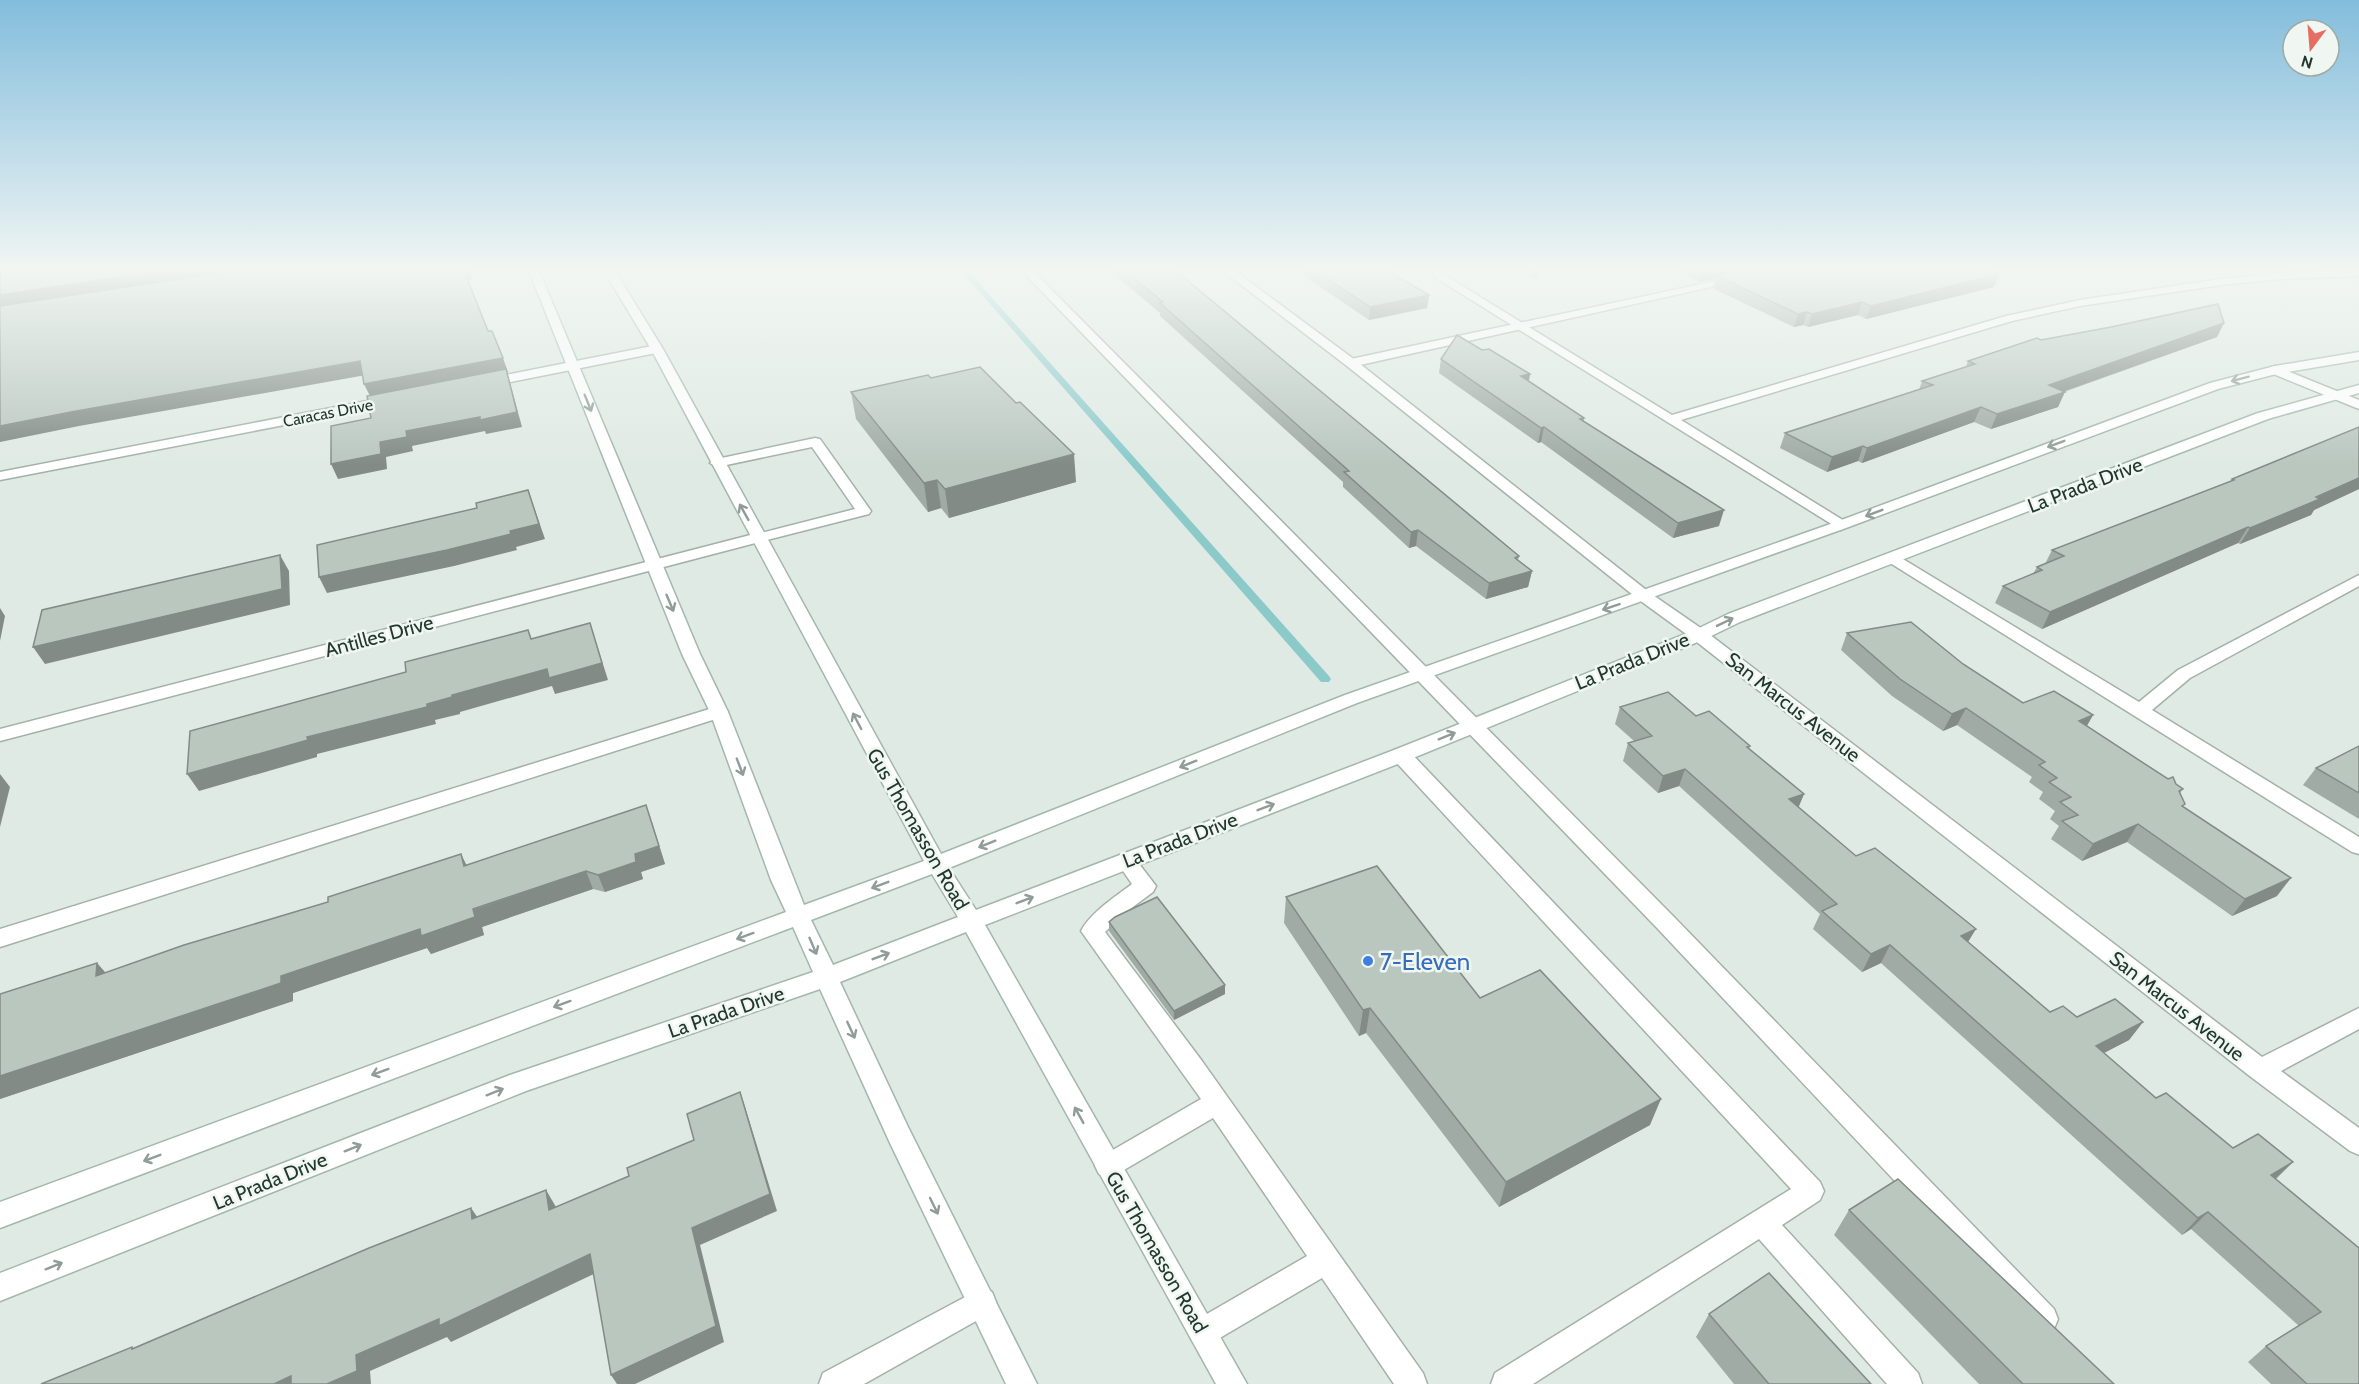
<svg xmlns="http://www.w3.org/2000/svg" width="2359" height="1384" font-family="Cabin,sans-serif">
  <rect width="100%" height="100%" fill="#e0eae4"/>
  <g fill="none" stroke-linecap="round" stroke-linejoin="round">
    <!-- stream -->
    <polygon fill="#8ccaca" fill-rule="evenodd" points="961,271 968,271 1329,676 1331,679 1329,682 1321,682"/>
    <defs>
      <g id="service">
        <polygon points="1022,271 1033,271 1674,917 2054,1309 2058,1319 2054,1329 2044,1333 2034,1329 1658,929"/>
        <polygon points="1425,271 1438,271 1672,415 2006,316 2080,300 2221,279 2281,273 2359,271 2359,276 2281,279 2221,285 2080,306 2012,321 1681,420 1846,522 1849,525 1841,530"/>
        <polygon points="815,438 820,439 871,511 869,514 763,541 753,541 750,538 753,535 855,509 812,447 717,467 710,463 717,459"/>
        <polygon points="1893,553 2139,702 2178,670 2359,575 2359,586 2190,678 2152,710 2359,837 2359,854 2352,852 1887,561 1885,558 1887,555"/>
        <polygon points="719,706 725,708 728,712 725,716 0,947 0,929"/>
        <polygon points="1401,749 1408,750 1820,1182 1824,1191 1820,1200 1782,1225 1918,1373 1922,1384 1887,1384 1759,1239 1533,1384 1491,1384 1495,1373 1791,1189 1394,760 1391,755 1394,750"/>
        <path d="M1126,853L1133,856L1156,886L1153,892L1126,912L1105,932L1202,1061L1423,1373L1427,1384H1394L1322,1278L1213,1342L1203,1347L1193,1342L1188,1332L1193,1322L1307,1256L1213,1118L1117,1174L1108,1178L1099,1174L1095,1166L1099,1158L1201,1099L1081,931C1091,912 1115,897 1132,884L1116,861L1119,856Z"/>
        <polygon points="982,1288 992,1292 996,1302 992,1312 864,1384 819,1384 823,1373"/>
      </g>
      <g id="minor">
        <polygon points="1762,271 1783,271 1351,367 1345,363 1351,359"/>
        <polygon points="657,345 661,346 661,352 485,387 479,383 485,379"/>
        <polygon points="2275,366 2359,400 2359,409 2271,373 2269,370 2271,367"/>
        <polygon points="393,396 398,397 399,400 398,403 0,480 0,472"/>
        <polygon points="758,533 763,535 766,538 763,541 0,741 0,729"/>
        <polygon points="1699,630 1705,631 2262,1057 2359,1008 2359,1029 2281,1071 2359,1128 2359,1155 2350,1151 2251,1077 1693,639 1690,635 1693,631"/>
      </g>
      <polygon id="tertiary" points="1223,271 1235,271 1355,360 1650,593 1705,631 1708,635 1705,639 1693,639 1638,599 1347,366"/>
      <path id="secondary" d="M529,271H539L700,654L728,712L804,905L924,861L651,349L604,271H615L663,349L941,854L1345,695L1836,522L2210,383L2275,366L2359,352V360L2276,374L2218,389L1846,528L1357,703L949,868L976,910L1394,750L1693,631L1728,614L2258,413L2359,385V393L2268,419L1740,622L1705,639L1408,760L985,925L1247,1384H1216L966,932L840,982L908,1127L1037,1384H1006L890,1143L820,989L526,1091L0,1301V1273L510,1075L813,972L793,927L0,1228V1202L786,912L771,880L710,712L682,654ZM932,874L958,917L833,965L811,920Z"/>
    </defs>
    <!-- service casing -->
    <use href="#service" stroke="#a3b1aa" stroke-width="3"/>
    <!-- minor casing -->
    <use href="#minor" stroke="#a3b1aa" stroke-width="3"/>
    <!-- tertiary casing -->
    <use href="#tertiary" stroke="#a3b1aa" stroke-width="3"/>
    <!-- secondary casing -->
    <use href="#secondary" stroke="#a2b7ad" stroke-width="3"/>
    <!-- service -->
    <use href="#service" fill="#fff" fill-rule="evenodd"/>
    <!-- minor -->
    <use href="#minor" fill="#fff" fill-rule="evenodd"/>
    <!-- tertiary -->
    <use href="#tertiary" fill="#fff" fill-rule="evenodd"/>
    <!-- secondary -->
    <use href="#secondary" fill="#fff" fill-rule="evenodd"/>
  </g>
  <!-- wall -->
  <g fill="#9faba4">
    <polygon points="1110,271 1176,271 1519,556 1518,560 1532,571 1528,587 1486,599 1416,546 1409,548 1343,487 1343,482 1160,316 1160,313"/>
    <polygon points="1297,271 1388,271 1429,295 1427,308 1369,320"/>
    <polygon points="1520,271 1538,271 1537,280"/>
    <polygon points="1677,271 1992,271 1999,274 1994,287 1866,319 1858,315 1808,327 1803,325 1794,327 1714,289 1716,278 1700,282"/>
    <polygon points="2224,323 2217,337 2064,392 2058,407 1991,429 1974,422 1862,463 1858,461 1827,472 1780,448 1785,433 1919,390 1922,381 1966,367 1968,361 2041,340"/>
    <polygon points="1482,350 1530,374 1529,381 1584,418 1584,421 1719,526 1673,538 1541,442 1538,443 1439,373 1441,359"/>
    <polygon points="931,378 1076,482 949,518 941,508 928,512 856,419 851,392"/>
    <polygon points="2359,427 2359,489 2314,510 2311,515 2240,544 2238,543 2042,629 1995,603 2003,586 2033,574 2037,567 2045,564 2052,550 2231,481 2232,479"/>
    <polygon points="1847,633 1963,664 2023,703 2093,715 2087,726 2183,789 2180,793 2183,807 2277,896 2232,916 2127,842 2082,861 2051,839 2059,826 2050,819 2055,811 2039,799 2043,792 2029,782 2032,777 1957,725 1943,731 1892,696 1841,650"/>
    <polygon points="1620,707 1696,716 1750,746 1749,749 1804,794 1798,807 1856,856 1968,942 2050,1012 2077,1017 2143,1022 2129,1040 2103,1053 2156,1098 2233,1148 2293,1162 2276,1179 2359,1384 2271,1384 2248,1362 2266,1346 2299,1326 2191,1229 2182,1235 1881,963 1862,972 1813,929 1820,914 1679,786 1658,793 1623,761 1628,743 1634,741 1615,724"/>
    <polygon points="2359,746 2359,819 2303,785 2316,768"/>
    <polygon points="652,822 665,864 641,872 643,879 605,892 593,889 482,927 484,935 431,954 427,948 293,993 293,1001 0,1099 0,994 97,963 105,973 467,865"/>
    <polygon points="1286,897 1480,998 1650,1125 1499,1207 1366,1033 1359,1036 1284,923"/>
    <polygon points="1109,922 1225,985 1225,994 1174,1020 1109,931"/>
    <polygon points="1849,1210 2114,1384 1979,1384 1834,1235"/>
    <polygon points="1709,1314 1871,1384 1734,1384 1696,1337"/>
  </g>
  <!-- shaded-wall -->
  <g fill="#828b86">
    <polygon points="161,271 252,271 0,310 0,295"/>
    <polygon points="463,271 470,271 472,279 466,280"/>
    <polygon points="1702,271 1750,271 1717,276 1716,278 1700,282"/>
    <polygon points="1999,274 1994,287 1866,319 1871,306"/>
    <polygon points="1429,295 1427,308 1369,320 1370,307"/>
    <polygon points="1862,302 1858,315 1808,327 1812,314"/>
    <polygon points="1807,312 1803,325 1794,327 1798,314"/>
    <polygon points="2224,323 2217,337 2042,399 2049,385"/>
    <polygon points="503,358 508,372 507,372 522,427 486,434 485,431 412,446 413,451 386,457 387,469 338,479 331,464 406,431 371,398 364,384"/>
    <polygon points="360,361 366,375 79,426 0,442 0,426 71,412"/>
    <polygon points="1530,374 1527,388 1521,376"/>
    <polygon points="2065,392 2058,407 1991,429 1997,414"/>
    <polygon points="1981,407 1974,422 1862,463 1867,448"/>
    <polygon points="1544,427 1541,442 1538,443 1541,428"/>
    <polygon points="1863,446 1858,461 1827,472 1832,457"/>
    <polygon points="1074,454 1076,482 949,518 945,489"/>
    <polygon points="2359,478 2359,489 2314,510 2311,515 2240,544 2250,528"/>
    <polygon points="937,480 941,508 928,512 924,483"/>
    <polygon points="528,490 545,539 516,547 517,550 454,566 327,593 319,577 510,531"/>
    <polygon points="1724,510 1719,526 1673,538 1678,523"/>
    <polygon points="2248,527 2238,543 2042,629 2050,612"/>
    <polygon points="1418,530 1416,546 1409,548 1411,532"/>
    <polygon points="280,555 289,571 290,605 45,664 33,647"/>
    <polygon points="1532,571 1528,587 1486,599 1489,583"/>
    <polygon points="0,608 5,616 0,641"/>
    <polygon points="590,623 608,680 555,694 552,686 460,712 460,714 435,720 436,724 317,754 317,757 199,791 187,774 307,737 427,704"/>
    <polygon points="1966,708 1957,725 1943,731 1952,714"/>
    <polygon points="2093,715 2083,732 2079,721"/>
    <polygon points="1685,769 1679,786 1658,793 1663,776"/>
    <polygon points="0,774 10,787 0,827"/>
    <polygon points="1804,794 1797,811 1789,799"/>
    <polygon points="646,805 665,864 641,872 643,879 605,892 598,875"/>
    <polygon points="2138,824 2127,842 2082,861 2093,844"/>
    <polygon points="461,854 470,872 464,866"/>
    <polygon points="586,871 593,889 482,927 484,935 431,954 427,948 293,993 293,1001 0,1099 0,1076 281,976"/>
    <polygon points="2291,878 2277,896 2232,916 2245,899"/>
    <polygon points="1976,929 1965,947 1961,936"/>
    <polygon points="1890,945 1881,963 1862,972 1871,954"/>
    <polygon points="97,963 112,980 96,976"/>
    <polygon points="1225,985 1225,994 1174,1020 1174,1011"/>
    <polygon points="1370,1008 1366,1033 1359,1036 1363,1010"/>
    <polygon points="2143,1022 2129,1040 2083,1064 2096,1046"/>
    <polygon points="740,1092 746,1110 777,1211 700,1245 724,1342 635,1384 617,1384 611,1375 692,1228"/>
    <polygon points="1661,1099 1650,1125 1499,1207 1506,1182"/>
    <polygon points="2293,1162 2275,1179 2271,1175"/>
    <polygon points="546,1190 556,1207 549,1210"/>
    <polygon points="471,1208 483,1225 472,1219"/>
    <polygon points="2208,1212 2191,1229 2182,1235 2198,1218"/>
    <polygon points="590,1254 600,1271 451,1342 447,1337 370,1371 371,1384 327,1384 356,1355"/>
    <polygon points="291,1376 298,1384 274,1384"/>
  </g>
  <!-- building -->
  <g fill="#b9c7bf" stroke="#828b86" stroke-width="1.5">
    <polygon points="0,271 161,271 0,295"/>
    <polygon points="233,271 464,271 488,331 492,331 503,358 364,384 360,361 71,412 0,426 0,306"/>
    <polygon points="1125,271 1176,271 1519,556 1515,558 1532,571 1489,583 1418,530 1411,532 1344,472 1349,471 1160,303 1163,302"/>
    <polygon points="1316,271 1388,271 1429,295 1370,307"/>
    <polygon points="1738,271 1992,271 1999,274 1871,306 1862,302 1812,314 1807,312 1798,314 1717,276"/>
    <polygon points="2218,304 2224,323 2049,385 2065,392 1997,414 1981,407 1867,448 1863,446 1832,457 1785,433 1933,385 1922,381 1975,364 1968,361 2037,338 2041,340 2111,327"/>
    <polygon points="1457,335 1482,350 1489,349 1530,374 1521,376 1584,418 1580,419 1724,510 1678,523 1544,427 1541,428 1441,359"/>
    <polygon points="980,367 1016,403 1020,402 1074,454 945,489 937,480 924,483 851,392 928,375 931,378"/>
    <polygon points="506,369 517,412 480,420 480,417 406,431 407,437 380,442 381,454 331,464 331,426 371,418 367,396"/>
    <polygon points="2359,427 2359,478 2316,497 2320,499 2250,528 2248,527 2050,612 2003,586 2042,570 2037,567 2064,556 2052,550 2234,480 2232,479"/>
    <polygon points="528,490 539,524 510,531 511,534 447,550 319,577 317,545 477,508 476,503"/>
    <polygon points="280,555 282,589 33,647 42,610"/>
    <polygon points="1911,622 1963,664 2023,703 2054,691 2093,715 2079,721 2168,779 2173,777 2176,784 2183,789 2179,791 2185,804 2182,806 2291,878 2245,899 2138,824 2093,844 2062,821 2078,815 2060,802 2071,797 2049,782 2057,778 2039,765 2045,762 1966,708 1952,714 1900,679 1847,633"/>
    <polygon points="590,623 602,663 549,678 547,669 452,695 452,697 427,704 427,707 307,737 308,740 187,774 190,731 406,672 405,662 528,630 531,639"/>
    <polygon points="1668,692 1696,716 1709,711 1750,746 1747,747 1804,794 1789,799 1856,856 1875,848 1976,929 1961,936 2050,1012 2063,1006 2077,1017 2115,999 2143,1022 2096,1046 2156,1098 2166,1093 2233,1148 2258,1134 2293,1162 2271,1175 2359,1248 2359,1384 2307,1384 2266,1346 2321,1312 2208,1212 2198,1218 1890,945 1871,954 1822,911 1837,904 1685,769 1663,776 1628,743 1652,736 1620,707"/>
    <polygon points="2359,746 2359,793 2316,768"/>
    <polygon points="646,805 659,846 635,854 636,862 598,875 586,871 473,909 475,917 421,936 420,929 281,976 281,983 0,1076 0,994 97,963 96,976 184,945 328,902 328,897 461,854 464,866"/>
    <polygon points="1377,866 1480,998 1540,970 1661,1099 1506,1182 1370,1008 1363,1010 1286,897"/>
    <polygon points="1157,897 1225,985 1174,1011 1109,922 1115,917"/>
    <polygon points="740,1092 770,1194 692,1228 716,1326 611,1375 590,1254 439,1326 439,1319 356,1355 357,1371 327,1384 291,1384 291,1376 274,1384 41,1384 132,1347 132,1349 369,1248 471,1208 472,1219 546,1190 549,1210 629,1176 627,1168 694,1140 687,1114"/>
    <polygon points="1898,1179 2114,1384 2023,1384 1849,1210"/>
    <polygon points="1769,1273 1871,1384 1769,1384 1709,1314"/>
  </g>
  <!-- one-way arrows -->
  <defs><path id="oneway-shaft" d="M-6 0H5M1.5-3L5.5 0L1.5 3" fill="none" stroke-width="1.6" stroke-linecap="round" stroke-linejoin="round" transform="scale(1.5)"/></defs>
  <g stroke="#909c97">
    <use href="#oneway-shaft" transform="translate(2240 379) rotate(165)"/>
    <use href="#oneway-shaft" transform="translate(588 403) rotate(68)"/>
    <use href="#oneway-shaft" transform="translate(2056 444) rotate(159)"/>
    <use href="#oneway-shaft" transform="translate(744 512) rotate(-119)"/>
    <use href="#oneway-shaft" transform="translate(1874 513) rotate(159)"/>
    <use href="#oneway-shaft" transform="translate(670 603) rotate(67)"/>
    <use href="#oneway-shaft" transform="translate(1611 607) rotate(161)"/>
    <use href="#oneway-shaft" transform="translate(1725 622) rotate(-26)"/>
    <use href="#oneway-shaft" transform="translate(857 721) rotate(-118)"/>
    <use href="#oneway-shaft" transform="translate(1447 736) rotate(-22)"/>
    <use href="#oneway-shaft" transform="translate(1188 764) rotate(158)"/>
    <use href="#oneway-shaft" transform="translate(740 767) rotate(69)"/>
    <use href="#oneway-shaft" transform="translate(1266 807) rotate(-21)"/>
    <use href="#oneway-shaft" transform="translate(987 844) rotate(158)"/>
    <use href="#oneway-shaft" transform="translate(880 885) rotate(159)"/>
    <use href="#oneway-shaft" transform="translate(1025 900) rotate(-21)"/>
    <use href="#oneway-shaft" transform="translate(745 936) rotate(160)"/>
    <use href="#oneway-shaft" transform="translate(813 946) rotate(67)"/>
    <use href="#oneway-shaft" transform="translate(881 956) rotate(-21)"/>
    <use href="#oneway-shaft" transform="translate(562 1004) rotate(160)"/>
    <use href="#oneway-shaft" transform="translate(851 1030) rotate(65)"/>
    <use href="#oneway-shaft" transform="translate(380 1072) rotate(160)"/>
    <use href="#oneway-shaft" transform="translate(495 1092) rotate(-22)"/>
    <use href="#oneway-shaft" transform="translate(1079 1115) rotate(-119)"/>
    <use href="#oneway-shaft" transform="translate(353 1148) rotate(-22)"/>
    <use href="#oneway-shaft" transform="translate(152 1158) rotate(159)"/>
    <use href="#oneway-shaft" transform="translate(934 1206) rotate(64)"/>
    <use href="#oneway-shaft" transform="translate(54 1266) rotate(-22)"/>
  </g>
  <!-- sky -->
  <linearGradient id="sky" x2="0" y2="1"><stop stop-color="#83bddc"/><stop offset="0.58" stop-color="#f1f6f3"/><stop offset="1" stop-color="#f1f6f3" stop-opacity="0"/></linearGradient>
  <rect width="2359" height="465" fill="url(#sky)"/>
  <!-- markers -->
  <circle fill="#3f7fe0" stroke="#f0f7f2" stroke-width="2" cx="1368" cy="961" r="6"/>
  <g text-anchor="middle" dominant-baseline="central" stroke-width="5" stroke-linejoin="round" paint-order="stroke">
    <!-- far-street labels -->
    <g font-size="16" fill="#22382f" stroke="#f0f7f2">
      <text transform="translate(328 413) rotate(-11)">Caracas Drive</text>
    </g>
    <!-- street labels -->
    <g font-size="20" fill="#22382f" stroke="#f0f7f2">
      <text transform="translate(2085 485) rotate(-21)">La Prada Drive</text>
      <text transform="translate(379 636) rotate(-15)">Antilles Drive</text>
      <text transform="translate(1632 661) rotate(-22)">La Prada Drive</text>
      <text transform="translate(1793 707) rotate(38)">San Marcus Avenue</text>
      <text transform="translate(918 829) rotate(60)">Gus Thomasson Road</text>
      <text transform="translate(1180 840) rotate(-21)">La Prada Drive</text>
      <text transform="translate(2177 1006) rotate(38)">San Marcus Avenue</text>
      <text transform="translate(726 1012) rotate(-19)">La Prada Drive</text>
      <text transform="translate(270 1181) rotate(-22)">La Prada Drive</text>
      <text transform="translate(1157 1252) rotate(60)">Gus Thomasson Road</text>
    </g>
    <!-- near-shop labels -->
    <g font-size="24" fill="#366cbe" stroke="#f0f7f2" text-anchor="start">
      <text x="1380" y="961">7-Eleven</text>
    </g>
  </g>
  <!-- north arrow -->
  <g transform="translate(2311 48) rotate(196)"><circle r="28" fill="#f0f7f2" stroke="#9eaba4" stroke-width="1.5"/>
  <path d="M0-4.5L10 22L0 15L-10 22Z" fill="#e56d62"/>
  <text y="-9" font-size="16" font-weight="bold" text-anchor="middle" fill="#22382f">N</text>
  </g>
</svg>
